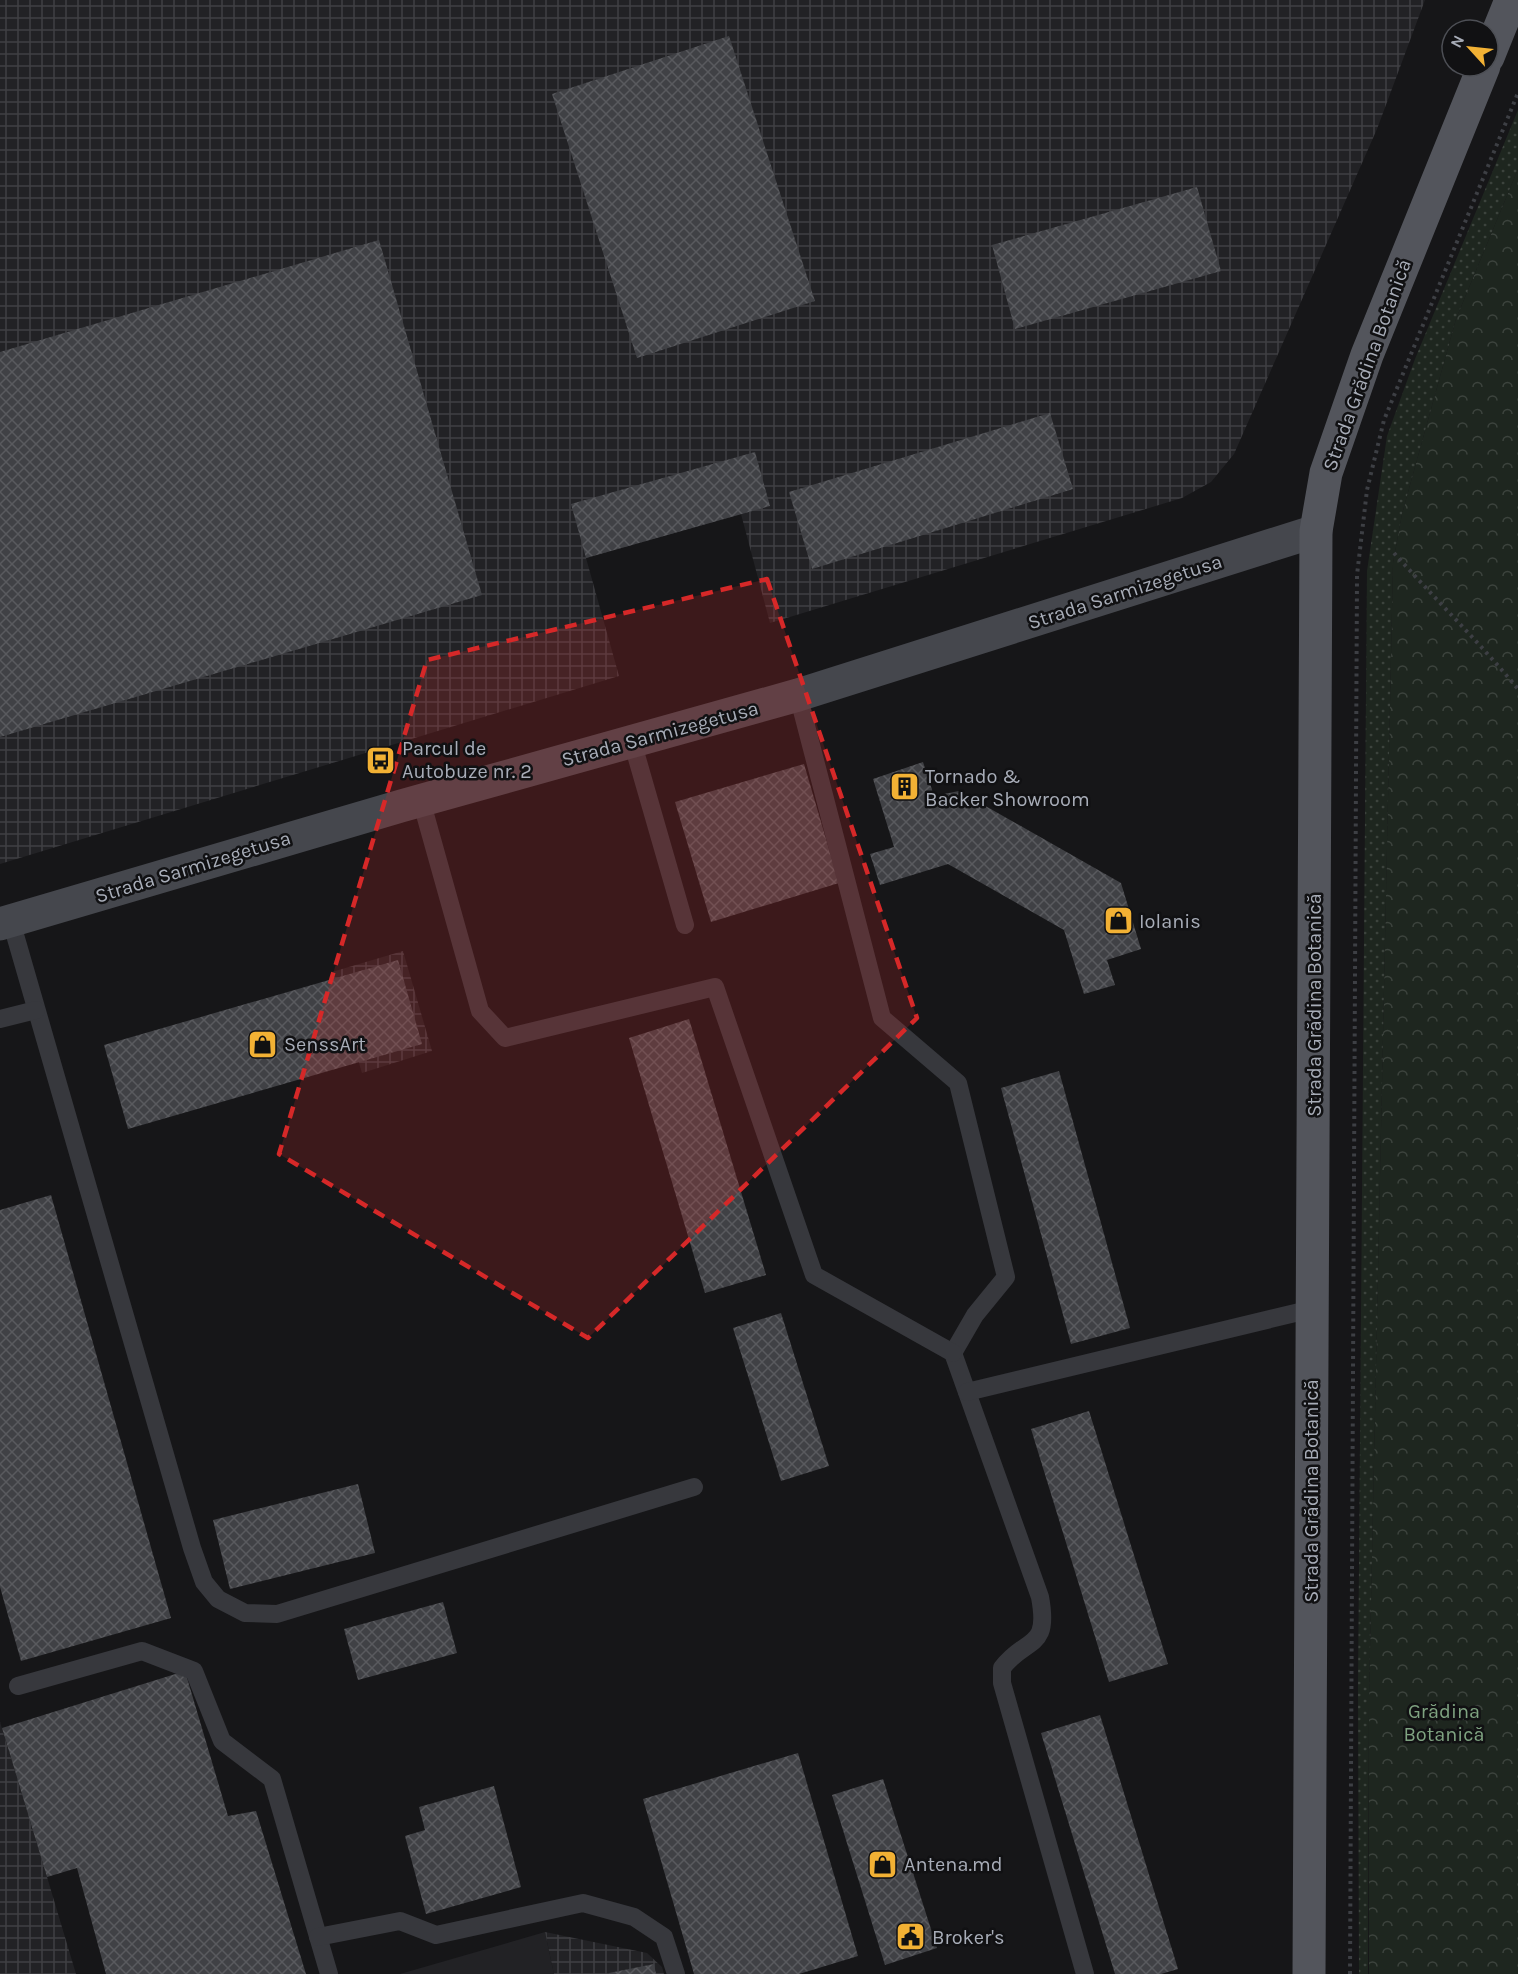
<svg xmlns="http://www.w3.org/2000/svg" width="1518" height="1974" font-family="Karla,sans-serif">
  <defs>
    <pattern id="industrial-grid" width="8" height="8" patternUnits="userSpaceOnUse" patternTransform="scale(1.5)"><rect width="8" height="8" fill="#222225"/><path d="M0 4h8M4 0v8" fill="none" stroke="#3f3f43"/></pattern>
    <pattern id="forest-crowns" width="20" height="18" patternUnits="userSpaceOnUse" patternTransform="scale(1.5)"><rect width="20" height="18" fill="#1e261f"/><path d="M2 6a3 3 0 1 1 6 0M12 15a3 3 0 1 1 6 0" fill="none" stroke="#3c433d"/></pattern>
    <pattern id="garden-dots" width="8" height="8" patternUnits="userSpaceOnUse" patternTransform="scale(1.5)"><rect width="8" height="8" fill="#1e261f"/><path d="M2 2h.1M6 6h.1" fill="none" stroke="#3c433d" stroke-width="1.8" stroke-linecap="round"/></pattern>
    <pattern id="building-cross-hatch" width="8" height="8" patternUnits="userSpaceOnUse" patternTransform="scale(1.5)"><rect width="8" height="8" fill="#404145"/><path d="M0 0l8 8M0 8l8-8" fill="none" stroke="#595a5e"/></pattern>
  </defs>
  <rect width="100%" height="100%" fill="#161618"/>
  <!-- built -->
  <polygon fill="#222225" points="545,1932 554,1974 400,1974"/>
  <!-- industrial -->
  <g fill="url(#industrial-grid)">
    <polygon points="0,0 1425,0 1377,129 1234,454 1211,482 1182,498 770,623 741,514 586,558 619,676 0,864"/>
    <polygon points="403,951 432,1051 362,1073 332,972"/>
    <polygon points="0,1722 47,1877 76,1974 0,1974"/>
    <polygon points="545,1932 647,1953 662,1967 664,1974 554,1974"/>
  </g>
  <!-- forest -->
  <polygon fill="url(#forest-crowns)" points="1518,169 1518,1974 1369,1974 1369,1699 1393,563 1402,514 1456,319"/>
  <!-- garden -->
  <polygon fill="url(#garden-dots)" points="1518,110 1518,169 1456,319 1402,514 1393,563 1369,1699 1368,1974 1359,1974 1358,1688 1367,571 1387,436 1415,359"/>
  <!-- building -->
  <g fill="url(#building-cross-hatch)">
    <polygon points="729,36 815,301 637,358 552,94"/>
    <polygon points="1197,187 1221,271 1015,329 992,245"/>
    <polygon points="379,240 482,595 0,737 0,352"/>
    <polygon points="1050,413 1073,489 812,569 789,492"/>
    <polygon points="755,452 770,506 586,558 571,504"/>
    <polygon points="923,762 934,796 959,791 1121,883 1141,949 1107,960 1115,985 1084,994 1064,930 948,864 880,885 870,854 894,847 873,779"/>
    <polygon points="804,764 839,883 711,922 675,802"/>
    <polygon points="398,960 422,1044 128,1129 104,1045"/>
    <polygon points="689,1019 766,1275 705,1293 629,1038"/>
    <polygon points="1059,1071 1130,1328 1071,1344 1001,1088"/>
    <polygon points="51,1195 171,1618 21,1661 0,1587 0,1210"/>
    <polygon points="781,1313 829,1466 781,1481 733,1328"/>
    <polygon points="1089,1411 1168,1664 1109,1682 1031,1429"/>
    <polygon points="358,1484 375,1553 230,1589 213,1520"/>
    <polygon points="443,1602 457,1653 358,1680 344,1629"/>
    <polygon points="185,1671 228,1816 256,1811 306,1974 106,1974 77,1868 47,1877 2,1728"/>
    <polygon points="1100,1715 1178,1969 1161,1974 1115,1974 1041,1733"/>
    <polygon points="798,1753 858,1956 799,1974 694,1974 643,1799"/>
    <polygon points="883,1779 937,1948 885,1965 832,1795"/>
    <polygon points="494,1786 521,1887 426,1914 405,1836 425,1830 419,1807"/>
    <polygon points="654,1964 656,1974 609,1974 609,1973"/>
  </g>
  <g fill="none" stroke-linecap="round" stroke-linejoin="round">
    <!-- path -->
    <g stroke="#3d3f44" stroke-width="4" stroke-dasharray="3 4.5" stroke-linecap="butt">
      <path d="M1394,553C1435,599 1479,642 1518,689"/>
      <polyline points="1350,1974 1357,575 1367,490 1384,420 1518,93"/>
    </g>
    <!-- service -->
    <g stroke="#37383d" stroke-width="18">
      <path d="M798,695L882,1018L958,1083L1006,1277L975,1315L953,1353L1040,1597C1050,1651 1026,1636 1002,1668V1683L1085,1974"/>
      <polyline points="632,741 685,925"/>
      <polyline points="421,800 480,1011 505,1038 715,987 814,1275 953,1353"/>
      <polyline points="11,921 192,1548 204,1582 218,1599 245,1613 277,1614 694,1487"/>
      <polyline points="0,1019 36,1010"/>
      <polyline points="967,1392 1312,1309"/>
      <polyline points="18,1686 142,1651 194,1671 222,1741 272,1779 329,1974"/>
      <polyline points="318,1937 400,1921 436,1935 583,1903 634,1917 664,1937 676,1974"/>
    </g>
    <!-- secondary -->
    <polyline stroke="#45474d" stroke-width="33" points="0,924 401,806 798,695 1316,531"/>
    <!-- primary -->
    <g stroke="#53555c" stroke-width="33">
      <polyline points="1488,57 1511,0"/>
      <polyline points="1309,1974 1316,531 1326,473 1367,355 1484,66"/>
    </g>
  </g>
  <!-- marked area -->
  <path fill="#d62828" fill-opacity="0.2" stroke="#d62828" stroke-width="4.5" stroke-dasharray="12 8" stroke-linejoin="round" d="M767,579L917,1018L588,1338L279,1154L427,660Z"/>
  <!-- icons -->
  <defs>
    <symbol id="bus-square" viewBox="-11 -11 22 22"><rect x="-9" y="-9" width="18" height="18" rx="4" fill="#f2b134" stroke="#111113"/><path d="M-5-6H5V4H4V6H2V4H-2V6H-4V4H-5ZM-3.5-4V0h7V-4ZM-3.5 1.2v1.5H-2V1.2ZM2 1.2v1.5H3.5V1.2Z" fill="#111"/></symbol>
    <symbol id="building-square" viewBox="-11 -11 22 22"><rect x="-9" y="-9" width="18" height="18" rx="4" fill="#f2b134" stroke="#111113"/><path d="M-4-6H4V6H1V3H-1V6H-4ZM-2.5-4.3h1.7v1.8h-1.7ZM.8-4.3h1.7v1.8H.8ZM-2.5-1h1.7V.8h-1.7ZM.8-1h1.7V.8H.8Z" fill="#111"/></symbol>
    <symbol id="shop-square" viewBox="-11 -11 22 22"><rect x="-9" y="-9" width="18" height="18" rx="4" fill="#f2b134" stroke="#111113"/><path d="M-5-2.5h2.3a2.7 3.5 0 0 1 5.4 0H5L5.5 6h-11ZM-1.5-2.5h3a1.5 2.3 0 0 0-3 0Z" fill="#111"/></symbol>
    <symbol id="civic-square" viewBox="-11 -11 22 22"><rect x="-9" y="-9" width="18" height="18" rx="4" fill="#f2b134" stroke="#111113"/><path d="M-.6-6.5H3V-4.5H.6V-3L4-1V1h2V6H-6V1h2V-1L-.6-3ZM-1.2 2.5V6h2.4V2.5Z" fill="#111"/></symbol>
  </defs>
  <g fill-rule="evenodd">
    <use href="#bus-square" x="364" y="744" width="33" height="33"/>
    <use href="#building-square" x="888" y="770" width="33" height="33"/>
    <use href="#shop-square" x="1102" y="904" width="33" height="33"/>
    <use href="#shop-square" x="246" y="1028" width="33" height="33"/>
    <use href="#shop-square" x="866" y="1848" width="33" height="33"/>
    <use href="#civic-square" x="894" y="1920" width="33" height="33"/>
  </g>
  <g text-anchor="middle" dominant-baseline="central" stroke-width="5" stroke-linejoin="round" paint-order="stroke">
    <!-- street labels -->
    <g font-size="20" fill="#a8adb8" stroke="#111113">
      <text transform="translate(1367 365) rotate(-70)">Strada Grădina Botanică</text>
      <text transform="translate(1125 592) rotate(-18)">Strada Sarmizegetusa</text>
      <text transform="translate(660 734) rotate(-15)">Strada Sarmizegetusa</text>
      <text transform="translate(193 867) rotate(-17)">Strada Sarmizegetusa</text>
      <text transform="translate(1314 1005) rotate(-90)">Strada Grădina Botanică</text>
      <text transform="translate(1311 1491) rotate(-90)">Strada Grădina Botanică</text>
    </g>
    <!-- poi labels -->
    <g font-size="20" fill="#a8adb8" stroke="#111113" text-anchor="start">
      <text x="402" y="748">Parcul de<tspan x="402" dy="23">Autobuze nr. 2</tspan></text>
      <text x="925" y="776">Tornado &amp;<tspan x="925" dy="23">Backer Showroom</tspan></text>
      <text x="1139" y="921">Iolanis</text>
      <text x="284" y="1044">SenssArt</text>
      <text x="904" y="1864">Antena.md</text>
      <text x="932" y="1937">Broker's</text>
    </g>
    <!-- park labels -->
    <g font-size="20" fill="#7fa381" stroke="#111113">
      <text x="1444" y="1711">Grădina<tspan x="1444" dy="23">Botanică</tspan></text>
    </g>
  </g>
  <!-- north arrow -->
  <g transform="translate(1470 48) rotate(297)"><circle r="28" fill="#111113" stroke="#4d4f55" stroke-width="1.5"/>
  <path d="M0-4.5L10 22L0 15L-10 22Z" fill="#f2b134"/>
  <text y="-9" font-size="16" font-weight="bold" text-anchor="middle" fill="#a8adb8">N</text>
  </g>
</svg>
